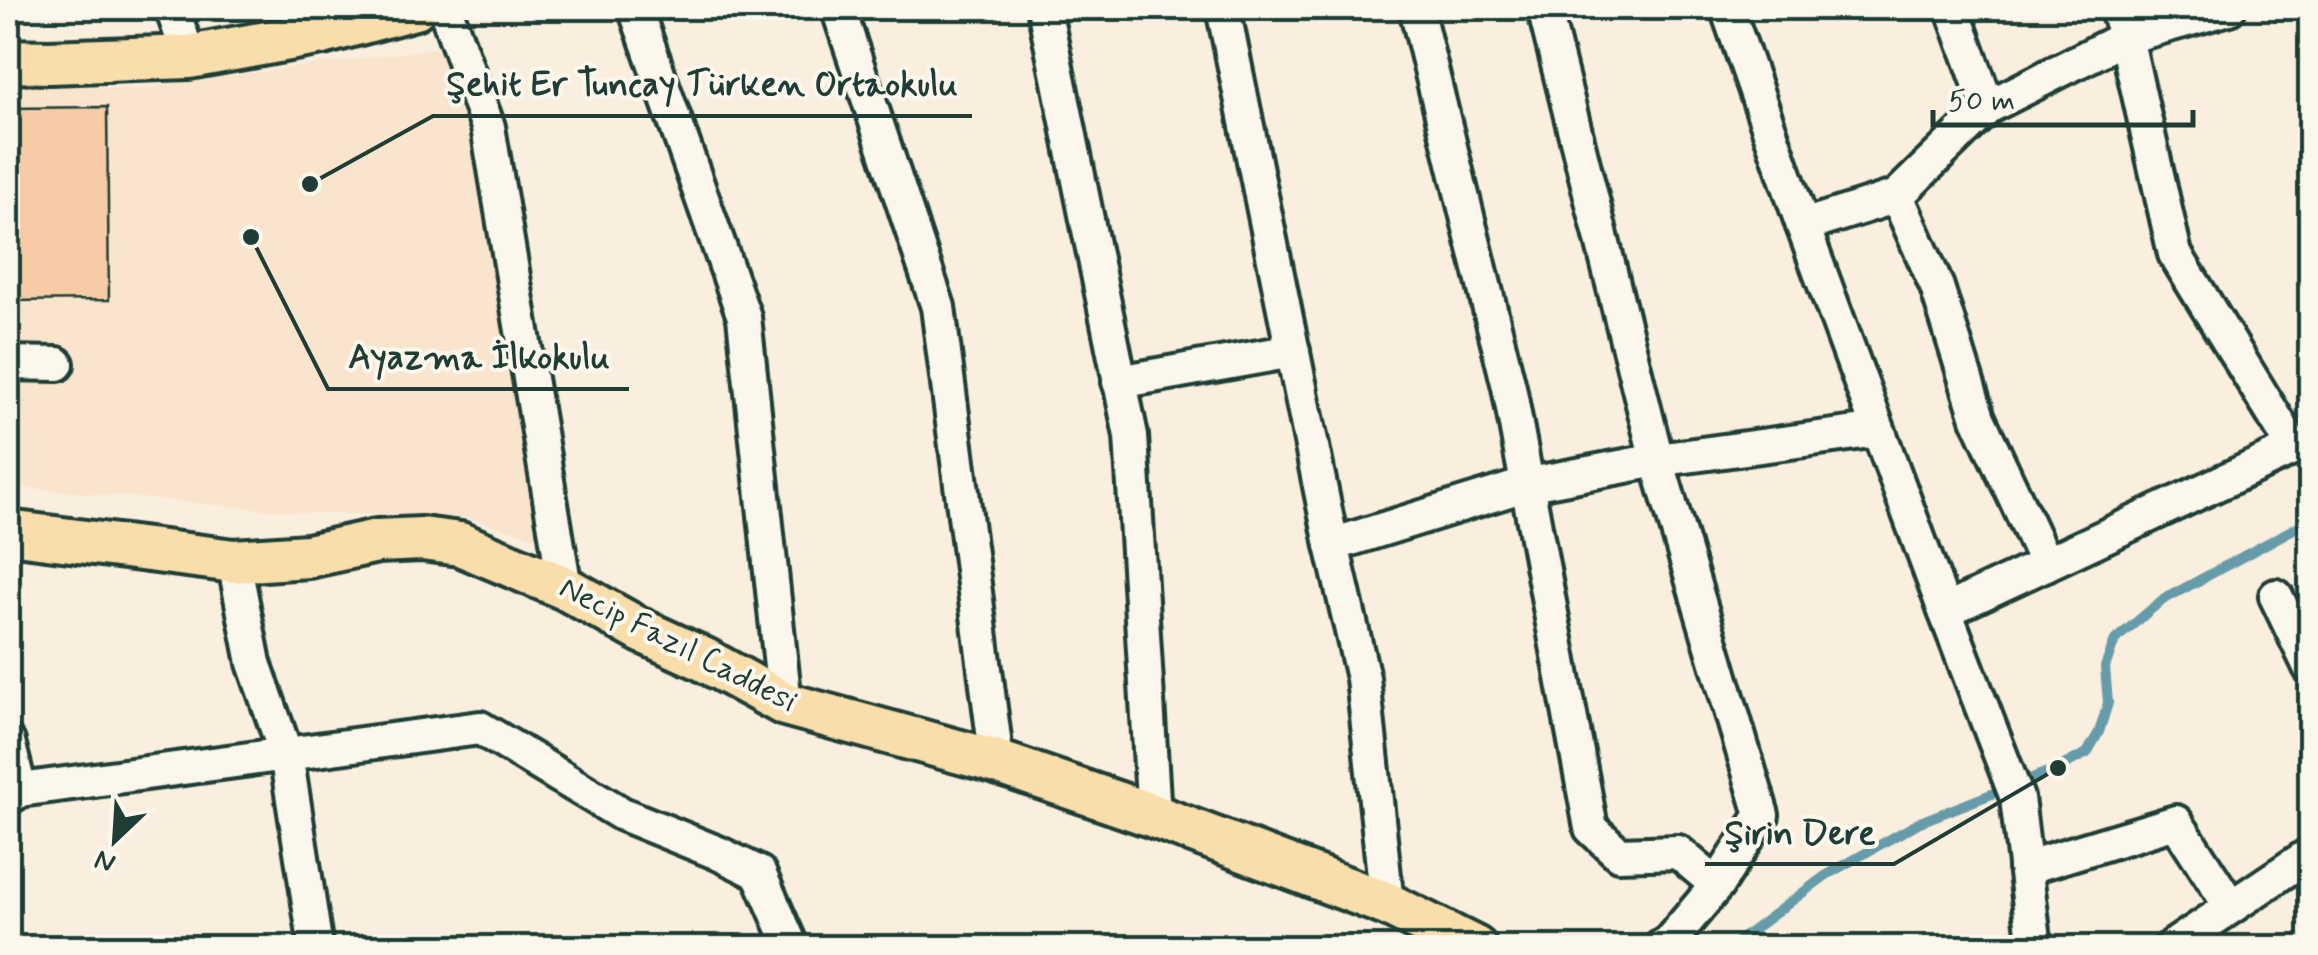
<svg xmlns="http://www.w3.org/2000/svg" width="2318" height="955" font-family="Mynerve,sans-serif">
  <rect width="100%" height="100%" fill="#faeede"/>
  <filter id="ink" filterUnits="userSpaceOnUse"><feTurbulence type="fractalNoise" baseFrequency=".01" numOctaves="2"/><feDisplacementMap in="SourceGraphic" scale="20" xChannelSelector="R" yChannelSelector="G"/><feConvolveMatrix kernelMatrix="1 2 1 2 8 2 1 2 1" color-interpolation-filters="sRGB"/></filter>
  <g filter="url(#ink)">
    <!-- built -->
    <polygon fill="#f9e4cd" points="446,47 531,385 558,543 465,517 307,513 8,486 8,83 133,89"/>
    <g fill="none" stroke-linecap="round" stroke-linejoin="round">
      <!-- stream -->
      <polyline stroke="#669ca9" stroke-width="10" points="1729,948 1825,876 1920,822 2058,768 2087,753 2099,732 2108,703 2105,667 2115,640 2161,601 2310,520"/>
    </g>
    <!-- building -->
    <polygon fill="#f6cba5" stroke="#1f3d34" stroke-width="2.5" points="107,107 109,300 8,301 8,108"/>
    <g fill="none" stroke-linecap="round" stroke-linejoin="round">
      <defs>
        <g id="minor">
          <polyline points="172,8 189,57"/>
          <polyline points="445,8 488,127 565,588"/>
          <polyline points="635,8 744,317 785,704"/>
          <polyline points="838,8 938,307 997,762"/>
          <polyline points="1044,8 1131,436 1154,816"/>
          <polyline points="1223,8 1332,545 1363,678 1387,904"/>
          <polyline points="1416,8 1509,387 1591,828 1619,854 1678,852 1717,885"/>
          <polyline points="1544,8 1657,460 1762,815 1717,885 1669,942 1660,948"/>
          <polyline points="1727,8 1803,226 1945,611 2017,798 2035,948"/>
          <polyline points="1952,8 1988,107"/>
          <polyline points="2116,8 2126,37 2175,254 2294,448"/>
          <polyline points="1897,196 1937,287 1978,418 2046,564"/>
          <polyline points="1803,226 1897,196 1988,107 2126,37 2229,8"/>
          <polyline points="8,363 57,364"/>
          <polyline points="1119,382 1293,351"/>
          <polyline points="1332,545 1525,485 1657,460 1878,430"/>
          <polyline points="234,561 254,663 286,754 316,948"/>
          <polyline points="2276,596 2310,667"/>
          <polyline points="1945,611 2294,448 2310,452"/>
          <polyline points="8,742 20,790"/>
          <polyline points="8,798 20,790 480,728 622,814 718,853 759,873 792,948"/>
          <polyline points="2025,868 2176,822 2231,907"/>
          <polyline points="2170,948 2310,854"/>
        </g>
        <g id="major">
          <polyline points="8,61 49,62 189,57 322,33 414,8"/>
          <polyline points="8,532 234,561 308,556 377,541 422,539 460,544 565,588 642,631 703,659 785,704 997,762 1154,816 1387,904 1475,948"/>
        </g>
      </defs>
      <!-- minor casing -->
      <use href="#minor" stroke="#1f3d34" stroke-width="40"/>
      <!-- major casing -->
      <use href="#major" stroke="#1f3d34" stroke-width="50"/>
      <!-- minor -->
      <use href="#minor" stroke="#fbf7ec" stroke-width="32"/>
      <!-- major -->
      <use href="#major" stroke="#f9deab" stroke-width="42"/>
    </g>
  </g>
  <g text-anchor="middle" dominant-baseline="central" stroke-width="8" stroke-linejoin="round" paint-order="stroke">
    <!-- street labels -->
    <g font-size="32" fill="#1f3d34" stroke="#fbf7ec">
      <text transform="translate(678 645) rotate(27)">Necip Fazıl Caddesi</text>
    </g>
  </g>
  <!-- callouts -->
  <path fill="none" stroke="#1f3d34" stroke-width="4" d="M310 184L433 116H972M251 237L328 389H629M2058 768L1894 864H1705"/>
  <g fill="#1f3d34" stroke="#fbf7ec" stroke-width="4">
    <circle cx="310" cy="184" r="10"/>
    <circle cx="251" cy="237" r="10"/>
    <circle cx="2058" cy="768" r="10"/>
  </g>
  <g font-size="35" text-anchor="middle" font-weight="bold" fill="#1f3d34" stroke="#fbf7ec" stroke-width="8" stroke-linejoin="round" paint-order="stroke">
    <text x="702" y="95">Şehit Er Tuncay Türken Ortaokulu</text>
    <text x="479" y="368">Ayazma İlkokulu</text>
    <text x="1800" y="844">Şirin Dere</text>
  </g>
  <!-- margin -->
  <rect width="2318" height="955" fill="none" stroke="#fbf7ec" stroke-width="40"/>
  <rect x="20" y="20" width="2278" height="915" fill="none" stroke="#1f3d34" stroke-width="4" filter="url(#ink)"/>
  <!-- north arrow -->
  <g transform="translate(115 840) rotate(205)" stroke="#fbf7ec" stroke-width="8" paint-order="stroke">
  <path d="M0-8L18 38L0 25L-18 38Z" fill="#1f3d34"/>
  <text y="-15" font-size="28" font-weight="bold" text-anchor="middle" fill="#1f3d34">N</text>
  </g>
  <!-- scale -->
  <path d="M1933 110v15h260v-15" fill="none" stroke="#1f3d34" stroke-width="5"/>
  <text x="1948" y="110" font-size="30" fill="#1f3d34" stroke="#fbf7ec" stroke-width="8" paint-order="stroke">50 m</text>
</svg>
